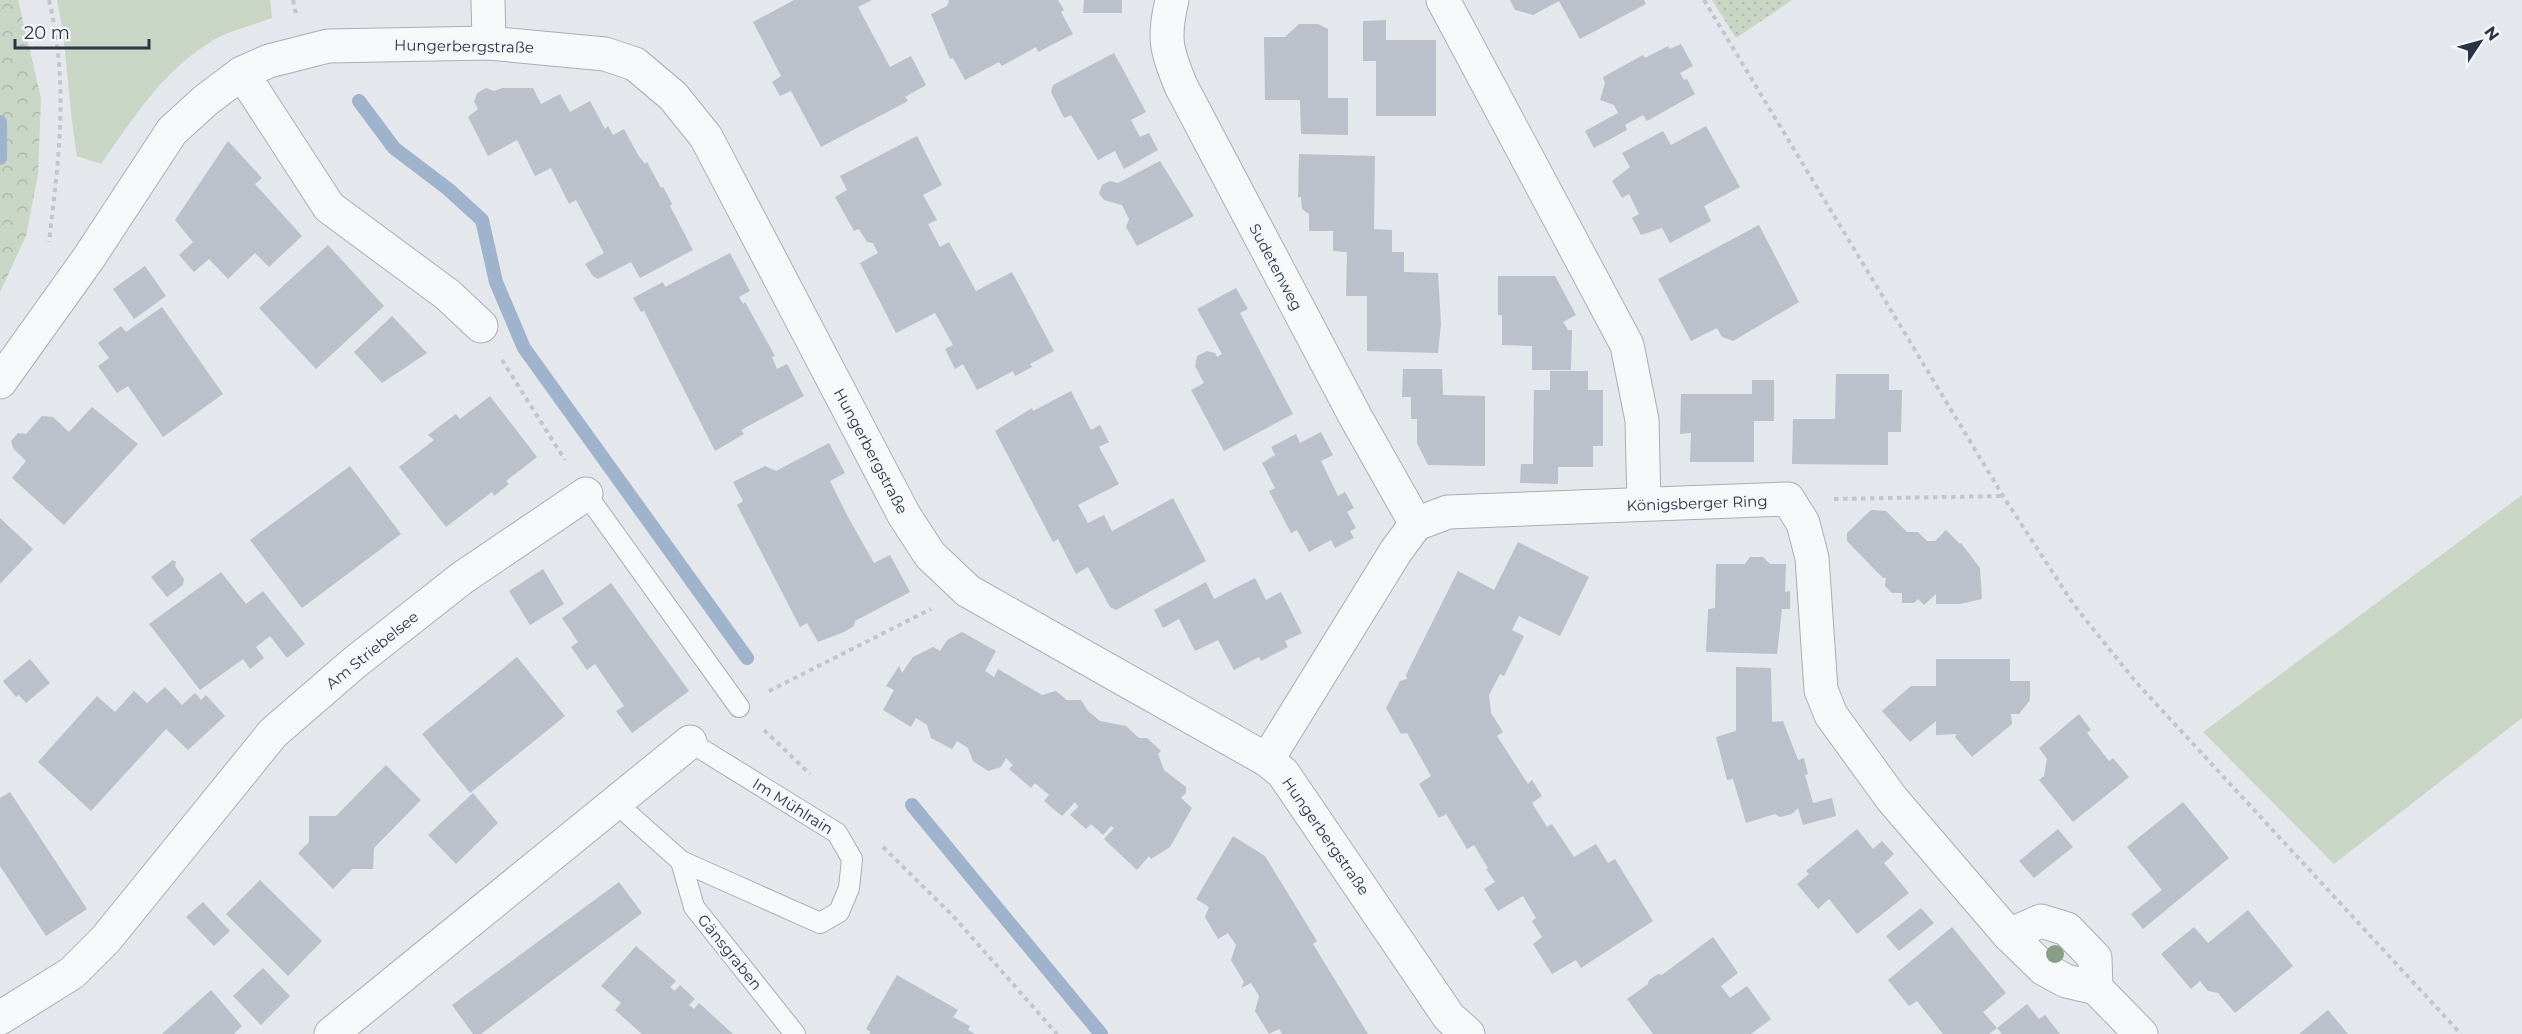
<svg xmlns="http://www.w3.org/2000/svg" width="2522" height="1034" font-family="Montserrat,sans-serif">
  <defs>
    <pattern id="grass-dots" width="8" height="8" patternUnits="userSpaceOnUse" patternTransform="scale(1.5)"><rect width="8" height="8" fill="#c9d6c5"/><path d="M2 2h.1M6 6h.1" fill="none" stroke="#adb8ab" stroke-width="1.8" stroke-linecap="round"/></pattern>
    <pattern id="forest-crowns" width="20" height="18" patternUnits="userSpaceOnUse" patternTransform="scale(1.5)"><rect width="20" height="18" fill="#c9d6c5"/><path d="M2 6a3 3 0 1 1 6 0M12 15a3 3 0 1 1 6 0" fill="none" stroke="#adb8ab"/></pattern>
  </defs>
  <rect width="100%" height="100%" fill="#e4e7ec"/>
  <!-- grass -->
  <polygon fill="url(#grass-dots)" points="1712,0 1792,0 1736,38"/>
  <!-- forest -->
  <polygon fill="url(#forest-crowns)" points="0,0 18,0 41,98 38,174 26,236 0,292"/>
  <!-- green -->
  <g fill="#c9d6c5">
    <path d="M57,0H270L272,18C253,25 232,30 215,39C162,71 136,115 101,164L77,156C68,104 68,52 57,0Z"/>
    <polygon points="2522,495 2522,718 2334,864 2203,732"/>
  </g>
  <g fill="none" stroke-linecap="round" stroke-linejoin="round">
    <!-- stream -->
    <g stroke="#9fb4cc" stroke-width="14">
      <polyline points="359,101 394,148 448,189 482,220 496,282 524,348 747,658"/>
      <polyline points="0,122 0,158"/>
      <polyline points="912,805 1101,1034"/>
    </g>
  </g>
  <!-- building -->
  <g fill="#bbc0ca">
    <polygon points="794,0 872,0 858,7 890,67 911,56 926,85 905,97 908,101 821,147 791,91 780,96 772,82 781,76 753,22"/>
    <polygon points="949,0 1058,0 1064,10 1061,12 1073,34 1038,52 1036,47 1002,66 999,62 965,80 953,58 950,59 931,14 947,6"/>
    <polygon points="1084,0 1122,0 1122,13 1083,13"/>
    <polygon points="1510,0 1644,0 1646,4 1580,39 1559,1 1533,15 1515,10"/>
    <polygon points="1386,20 1386,40 1436,40 1436,116 1376,116 1376,61 1363,61 1363,21"/>
    <polygon points="1299,24 1318,24 1328,29 1328,98 1348,98 1348,135 1301,134 1300,100 1265,100 1264,37 1285,37"/>
    <polygon points="1681,44 1693,66 1680,73 1684,80 1687,79 1695,94 1647,121 1643,115 1625,125 1627,130 1594,148 1585,131 1618,113 1614,105 1600,100 1605,83 1603,77 1643,55 1645,58 1668,46 1670,49"/>
    <polygon points="1114,53 1146,112 1131,120 1140,137 1149,133 1158,150 1124,169 1115,151 1098,160 1071,115 1064,118 1051,92 1053,85"/>
    <polygon points="486,88 494,91 502,88 533,88 541,104 560,94 570,112 590,101 605,129 608,126 613,135 624,129 638,155 645,164 647,162 661,188 663,187 668,196 672,204 670,206 693,250 640,278 631,262 598,279 593,276 585,264 604,253 576,200 569,204 551,168 535,176 517,140 488,156 468,117 478,109 474,102 477,93"/>
    <polygon points="1706,126 1740,187 1704,206 1711,221 1670,243 1662,228 1641,235 1632,218 1639,214 1629,194 1622,198 1612,181 1630,167 1622,153 1663,131 1671,145"/>
    <polygon points="917,136 942,185 923,195 937,220 928,224 940,247 949,242 976,291 1012,272 1054,351 1030,364 1032,367 1015,376 1013,371 977,390 963,364 955,369 945,349 953,345 935,313 896,333 860,263 878,253 873,243 867,242 859,229 854,231 835,197 847,190 840,176"/>
    <polygon points="228,141 262,178 255,184 302,236 269,267 255,253 228,279 209,259 194,272 179,255 193,242 175,220"/>
    <polygon points="1299,154 1375,156 1374,229 1392,230 1392,252 1404,252 1404,272 1438,273 1441,324 1438,353 1367,351 1367,296 1346,296 1347,252 1333,251 1333,231 1309,231 1309,214 1302,209 1301,197 1298,197"/>
    <polygon points="1160,161 1194,216 1137,246 1126,227 1129,219 1122,205 1104,200 1099,193 1102,185 1110,181 1118,183"/>
    <polygon points="1759,225 1799,302 1733,341 1722,337 1717,328 1691,341 1658,279"/>
    <polygon points="328,245 384,306 316,369 259,308"/>
    <polygon points="730,253 750,291 739,297 743,304 745,302 775,356 772,357 777,369 787,364 804,396 741,430 744,434 715,451 644,311 641,312 633,298 663,282 665,287"/>
    <polygon points="145,266 166,296 134,319 113,289"/>
    <polygon points="1498,276 1555,276 1576,315 1563,322 1568,330 1572,330 1571,370 1532,370 1532,346 1502,345 1502,315 1498,315"/>
    <polygon points="1236,288 1248,309 1240,313 1293,414 1224,451 1191,390 1204,383 1195,366 1197,356 1207,351 1215,353 1217,357 1222,354 1197,309"/>
    <polygon points="162,307 223,394 163,437 128,386 117,393 98,366 109,358 98,343 121,326 126,332"/>
    <polygon points="392,316 427,353 382,383 354,352"/>
    <polygon points="1403,369 1442,369 1443,395 1485,396 1485,466 1428,465 1417,443 1417,419 1411,419 1411,397 1402,397"/>
    <polygon points="1550,371 1588,371 1588,390 1603,390 1603,446 1593,446 1593,467 1558,467 1558,484 1520,483 1521,464 1533,464 1534,390 1550,390"/>
    <polygon points="1836,374 1889,374 1889,390 1902,390 1901,432 1888,432 1888,465 1792,464 1793,419 1835,419"/>
    <polygon points="1752,380 1774,380 1774,421 1754,421 1754,462 1690,462 1691,433 1680,434 1681,394 1752,394"/>
    <polygon points="1071,391 1091,430 1100,425 1109,442 1099,447 1119,484 1078,505 1088,523 1104,515 1112,531 1173,498 1206,561 1116,610 1110,607 1088,567 1076,574 1058,539 1053,542 995,431 1032,408 1033,411"/>
    <polygon points="490,396 537,457 506,481 509,484 494,496 492,492 446,527 399,467 434,440 428,435 456,414 460,419"/>
    <polygon points="92,407 138,444 64,525 12,478 26,461 13,448 11,441 18,433 26,434 42,416 53,417 69,432"/>
    <polygon points="1321,432 1333,455 1321,461 1338,496 1345,492 1354,508 1347,512 1356,528 1350,531 1354,538 1335,548 1331,540 1309,552 1297,530 1291,533 1269,491 1275,488 1262,463 1275,455 1271,447 1296,434 1300,443"/>
    <polygon points="829,443 845,473 830,481 848,517 874,563 890,555 910,592 855,621 854,626 844,632 818,642 807,623 800,627 737,505 743,501 733,482 765,466 776,471"/>
    <polygon points="350,466 401,534 302,608 250,540"/>
    <polygon points="1871,510 1886,511 1907,532 1918,532 1927,541 1935,541 1946,530 1960,544 1961,543 1980,568 1982,599 1960,604 1936,604 1936,594 1924,605 1918,599 1914,603 1902,603 1902,593 1892,593 1885,586 1886,578 1883,578 1847,541 1847,533"/>
    <polygon points="0,518 33,549 0,584"/>
    <polygon points="1518,542 1589,577 1560,636 1519,616 1512,630 1524,636 1504,676 1500,674 1489,695 1491,713 1503,732 1497,736 1528,784 1532,780 1542,796 1532,803 1547,827 1552,824 1574,857 1596,844 1608,863 1615,859 1653,921 1581,968 1576,960 1552,974 1533,944 1542,937 1532,921 1536,918 1523,896 1498,911 1484,889 1495,882 1486,869 1488,868 1474,845 1467,849 1446,814 1439,818 1419,784 1431,776 1407,733 1401,734 1386,708 1400,681 1407,679 1406,675 1458,571 1494,590"/>
    <polygon points="1750,557 1763,557 1770,564 1786,564 1785,592 1790,591 1790,609 1782,609 1777,654 1706,652 1708,609 1715,608 1716,564 1745,564"/>
    <polygon points="173,560 176,562 175,566 184,579 183,585 167,597 151,577"/>
    <polygon points="543,569 564,604 530,625 509,591"/>
    <polygon points="221,572 246,604 263,591 305,644 287,658 270,636 256,647 264,658 250,669 243,659 200,690 149,624"/>
    <polygon points="1255,578 1266,600 1281,592 1302,633 1285,641 1288,647 1261,661 1259,657 1234,670 1218,640 1195,651 1179,619 1163,628 1154,610 1206,582 1214,599"/>
    <polygon points="611,583 689,691 632,733 616,711 624,706 595,664 587,670 571,647 578,642 562,618"/>
    <polygon points="962,632 996,651 985,671 994,677 998,669 1042,695 1056,691 1067,700 1081,700 1088,711 1100,721 1126,726 1139,738 1147,738 1161,751 1158,754 1164,770 1186,787 1186,793 1181,798 1192,808 1170,847 1151,859 1149,856 1137,870 1104,839 1114,828 1111,826 1103,835 1091,824 1086,829 1070,815 1078,807 1075,802 1062,816 1044,801 1049,795 1035,783 1031,788 1009,769 1013,765 1006,758 1001,767 988,771 973,761 968,748 957,741 952,749 931,738 927,725 916,718 911,727 883,710 894,690 886,686 899,666 902,673 913,657 933,647 940,651 947,640"/>
    <polygon points="517,657 565,716 470,793 422,734"/>
    <polygon points="30,659 50,683 26,703 19,695 16,697 3,681"/>
    <polygon points="1936,659 2010,659 2010,681 2030,681 2030,700 2019,714 2011,714 2012,724 1972,757 1955,737 1957,734 1936,735 1936,721 1910,742 1882,711 1911,686 1936,686"/>
    <polygon points="1736,667 1771,668 1772,722 1783,721 1798,760 1804,758 1808,774 1805,775 1813,803 1832,798 1836,816 1803,825 1798,808 1792,814 1780,817 1775,814 1746,823 1733,779 1727,780 1716,737 1736,731"/>
    <polygon points="165,687 182,705 195,693 201,700 206,695 225,716 188,750 166,729 91,811 38,762 97,696 115,712 134,691 147,703"/>
    <polygon points="2079,714 2091,730 2087,733 2109,761 2113,758 2129,777 2073,822 2039,780 2044,776 2047,759 2039,748"/>
    <polygon points="386,765 421,800 374,848 373,869 352,869 333,889 298,853 309,842 309,816 336,816"/>
    <polygon points="10,792 87,909 46,936 0,866 0,798"/>
    <polygon points="473,793 498,823 456,864 428,835"/>
    <polygon points="2183,802 2229,858 2143,929 2131,914 2162,890 2127,847"/>
    <polygon points="1857,829 1873,849 1882,841 1894,854 1884,863 1909,893 1857,934 1829,899 1818,909 1797,884 1809,874 1806,871"/>
    <polygon points="2058,829 2073,847 2034,878 2019,861"/>
    <polygon points="1233,836 1265,856 1317,941 1313,944 1368,1034 1282,1034 1279,1029 1269,1034 1255,1011 1259,996 1251,983 1241,988 1244,982 1231,960 1236,945 1228,933 1218,939 1205,917 1209,907 1196,899"/>
    <polygon points="260,880 322,941 288,976 226,914"/>
    <polygon points="619,882 642,913 481,1034 473,1034 452,1005"/>
    <polygon points="203,902 230,931 214,946 186,917"/>
    <polygon points="1921,908 1934,923 1899,951 1886,936"/>
    <polygon points="2248,910 2293,966 2235,1013 2218,993 2208,991 2200,981 2191,989 2161,954 2194,927 2208,943"/>
    <polygon points="1952,927 2006,993 1983,1012 1997,1028 1989,1034 1943,1034 1917,1001 1909,1006 1888,980"/>
    <polygon points="1713,937 1738,973 1721,986 1730,998 1747,986 1771,1019 1751,1034 1653,1034 1627,999 1648,984 1649,980 1658,974 1662,975"/>
    <polygon points="636,946 676,981 670,987 675,991 680,985 695,999 689,1005 694,1009 699,1003 733,1034 642,1034 615,1010 621,1003 601,986"/>
    <polygon points="263,968 290,996 261,1025 233,996"/>
    <polygon points="897,975 958,1010 953,1017 970,1026 968,1030 975,1034 869,1034 871,1032 866,1029"/>
    <polygon points="211,990 242,1026 234,1034 162,1034"/>
    <polygon points="2027,1004 2039,1019 2045,1015 2060,1034 2002,1034 1997,1028"/>
    <polygon points="2328,1010 2348,1034 2299,1034"/>
  </g>
  <g fill="none" stroke-linecap="round" stroke-linejoin="round">
    <defs>
      <g id="service">
        <polyline points="586,494 739,707"/>
        <polyline points="617,804 681,861 820,923 839,912 849,888 852,859 837,833 690,742"/>
        <polyline points="681,861 694,907 795,1034"/>
      </g>
      <g id="minor">
        <polyline points="488,0 489,43"/>
        <path d="M1172,0C1163,38 1166,50 1181,86L1355,416L1416,524"/>
        <polyline points="1443,0 1627,345 1642,420 1644,504"/>
        <polyline points="242,73 329,207 448,295 481,326"/>
        <polyline points="0,382 88,259 172,131 206,100 242,73 269,61 328,46 489,43 605,54 635,64 673,96 706,137 904,515 930,555 968,591 1267,760 1283,773 1449,1017 1468,1034"/>
        <polyline points="1267,760 1396,551 1416,524 1448,512 1788,499 1803,523 1812,558 1821,690 1831,715 1892,799 2009,935 2044,969 2066,981 2096,988 2141,1034"/>
        <polyline points="2009,935 2041,921 2067,929 2095,958 2096,988"/>
        <polyline points="0,1018 72,973 106,939 273,733 354,663 462,578 586,494"/>
        <polyline points="331,1034 690,742"/>
      </g>
    </defs>
    <!-- service casing -->
    <use href="#service" stroke="#a9aeb7" stroke-width="22"/>
    <!-- minor casing -->
    <use href="#minor" stroke="#a9aeb7" stroke-width="35"/>
    <!-- path -->
    <g stroke="#c2c5cb" stroke-width="4" stroke-dasharray="4.5 4.5" stroke-linecap="butt">
      <path d="M49,0C69,86 59,156 49,242"/>
      <polyline points="293,0 296,14"/>
      <polyline points="1704,0 2003,496 2074,605 2135,681 2461,1034"/>
      <polyline points="502,360 565,460"/>
      <polyline points="1834,499 2003,496"/>
      <polyline points="769,691 931,609"/>
      <polyline points="764,730 810,774"/>
      <polyline points="883,847 953,916 1057,1034"/>
    </g>
    <!-- service -->
    <use href="#service" stroke="#f7f8fa" stroke-width="20"/>
    <!-- minor -->
    <use href="#minor" stroke="#f7f8fa" stroke-width="33"/>
  </g>
  <!-- trees -->
  <circle fill="#899d89" cx="2055" cy="954" r="9"/>
  <g text-anchor="middle" dominant-baseline="central" stroke-width="4.5" stroke-linejoin="round" paint-order="stroke">
    <!-- street labels -->
    <g font-size="15" fill="#2b3445" stroke="#f4f6f9">
      <text transform="translate(464 46) rotate(1)">Hungerbergstraße</text>
      <text transform="translate(1276 267) rotate(62)">Sudetenweg</text>
      <text transform="translate(871 451) rotate(62)">Hungerbergstraße</text>
      <text transform="translate(1697 503) rotate(-2)">Königsberger Ring</text>
      <text transform="translate(372 650) rotate(-39)">Am Striebelsee</text>
      <text transform="translate(793 806) rotate(32)">Im Mühlrain</text>
      <text transform="translate(1326 836) rotate(55)">Hungerbergstraße</text>
      <text transform="translate(730 952) rotate(51)">Gänsgraben</text>
    </g>
  </g>
  <!-- north arrow -->
  <g transform="translate(2480 42) rotate(54)" stroke="#f4f6f9" stroke-width="4.5" paint-order="stroke">
  <path d="M0-4.5L10 22L0 15L-10 22Z" fill="#2b3445"/>
  <text y="-9" font-size="16" font-weight="bold" text-anchor="middle" fill="#2b3445">N</text>
  </g>
  <!-- scale -->
  <path d="M15 39v9h134v-9" fill="none" stroke="#2b3445" stroke-width="3"/>
  <text x="24" y="39" font-size="18" fill="#2b3445" stroke="#f4f6f9" stroke-width="4.5" paint-order="stroke">20 m</text>
</svg>
